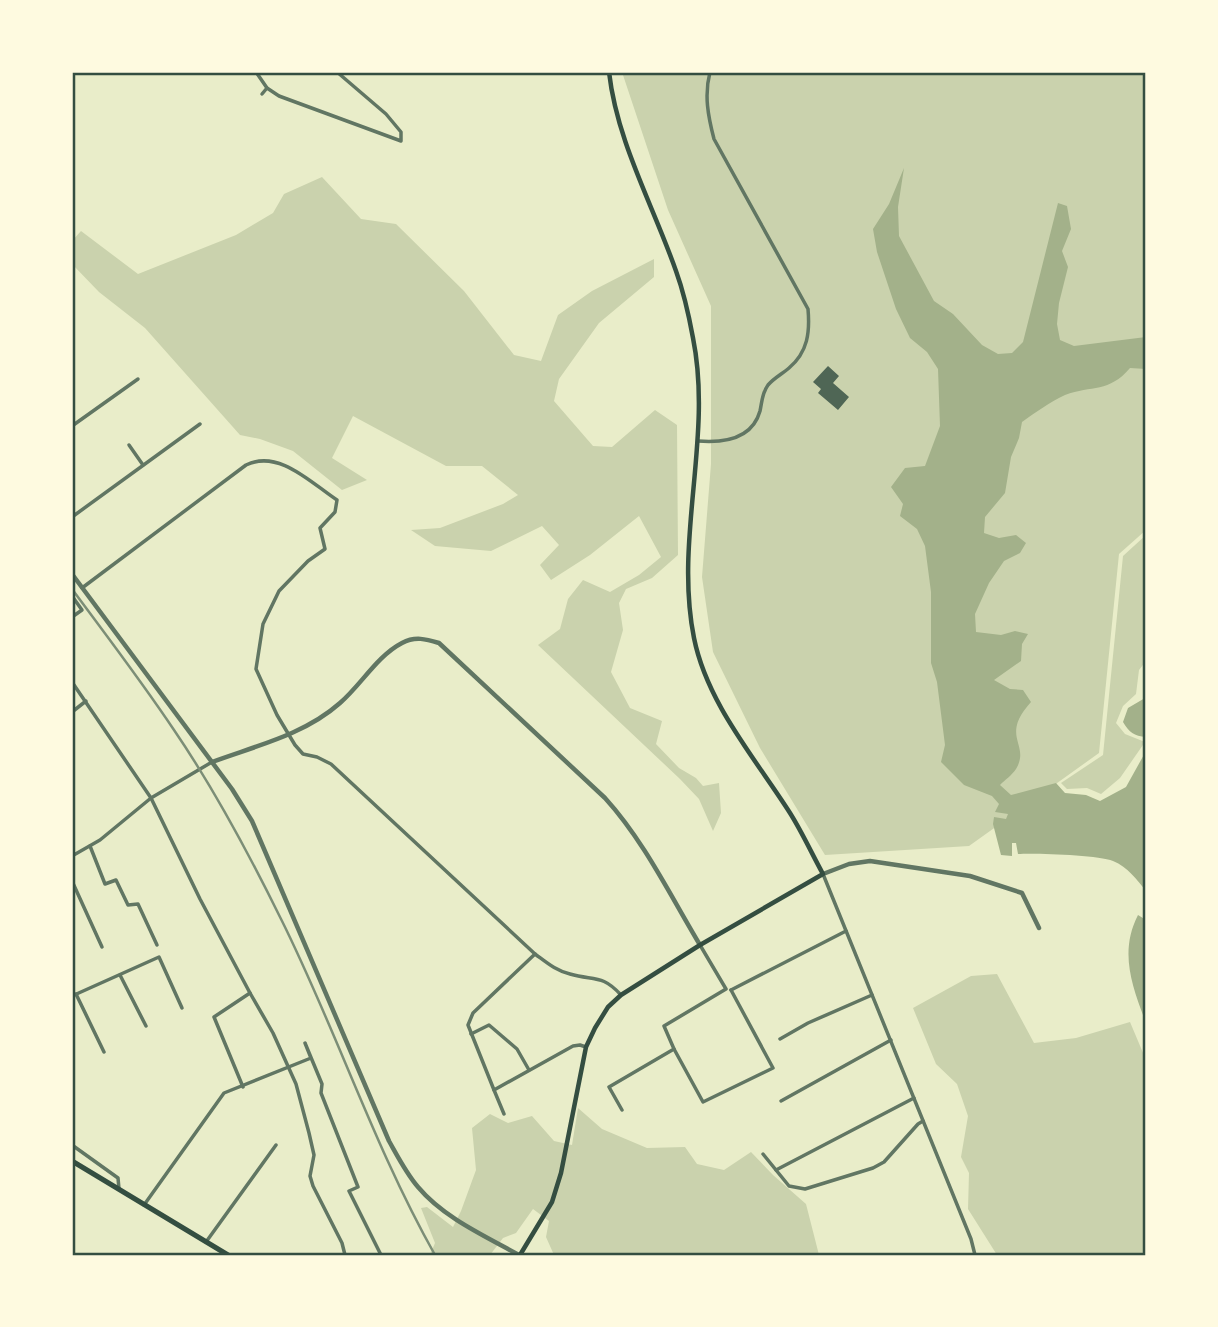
<svg xmlns="http://www.w3.org/2000/svg" width="1218" height="1327" font-family="'Fira Sans Condensed',sans-serif">
  <rect width="100%" height="100%" fill="#e9edc9"/>
  <!-- green -->
  <g fill="#cad2ad">
    <polygon points="622,72 1146,72 1146,530 1119,554 1099,753 969,846 825,855 760,748 713,652 702,577 711,464 711,306 668,210"/>
    <polygon points="322,177 361,219 396,224 464,291 514,355 541,361 558,315 592,291 654,259 654,277 599,323 559,379 554,401 593,446 612,447 655,410 677,425 678,555 652,578 626,589 619,603 623,630 611,672 630,708 662,721 656,744 679,768 696,778 703,786 719,783 721,813 713,831 699,799 680,779 538,645 560,629 568,599 583,580 610,592 639,575 661,557 639,516 590,555 551,580 540,565 559,545 542,526 491,551 435,546 411,530 440,528 503,504 518,495 482,466 446,466 353,416 332,458 367,480 342,490 293,451 260,439 240,435 145,328 99,292 72,264 72,241 81,231 138,274 236,235 273,213 284,194"/>
    <polygon points="1146,535 1146,661 1139,670 1136,694 1123,706 1116,723 1125,734 1145,742 1120,778 1101,794 1087,788 1067,789 1061,783 1103,755 1123,556"/>
    <polygon points="997,974 1034,1043 1076,1038 1130,1022 1146,1060 1146,1252 1144,1255 997,1255 968,1209 969,1173 961,1157 968,1116 957,1084 936,1064 913,1008 971,976"/>
    <polygon points="578,1108 602,1129 647,1148 685,1147 697,1164 724,1170 751,1152 773,1175 806,1204 819,1255 554,1255 546,1237 549,1221 533,1209 516,1233 503,1238 490,1255 430,1255 435,1243 421,1208 427,1207 453,1227 461,1211 476,1170 472,1128 490,1114 508,1123 532,1116 554,1141 572,1145"/>
  </g>
  <!-- water -->
  <g fill="#a3b18a">
    <path d="M904,168L898,207L899,236L934,301L953,314L982,345L998,354L1012,353L1023,342L1058,203L1067,206L1071,229L1062,251L1068,267L1059,303L1057,324L1060,340L1074,346L1146,337V369L1130,368C1109,393 1092,385 1065,395C1050,402 1036,412 1022,422L1019,438L1011,457L1005,493L985,517L984,533L999,538L1016,535L1026,543L1020,553L1004,561L989,583L975,614L976,632L1001,635L1015,631L1028,634L1022,644L1021,661L994,680L1010,689L1023,690L1031,702C999,737 1031,744 1016,769C1012,775 1005,780 1000,785L1011,795L1056,783L1065,793L1086,795L1100,801L1126,787L1146,751V891C1137,880 1128,867 1113,861C1098,855 1036,853 1018,854L1016,843H1012V856L1001,855L993,824L994,817L1006,819L1008,814L995,812L999,804L992,796L964,785L941,762L945,745L937,682L931,663V592L925,546L917,529L900,516L903,504L891,487L905,468L925,466L940,426L938,369L927,352L910,338L896,309L877,252L873,229L889,204Z"/>
    <path d="M1146,685V737C1134,736 1129,732 1123,722L1128,708L1145,698Z"/>
    <path d="M1138,915L1146,920V1023C1132,986 1119,952 1138,915Z"/>
  </g>
  <!-- building -->
  <polygon fill="#4f6655" points="828,366 839,376 833,383 849,397 838,410 818,393 821,389 813,382"/>
  <g fill="none" stroke-linecap="round" stroke-linejoin="round">
    <!-- minor -->
    <g stroke="#617663" stroke-width="3.5">
      <polyline points="256,72 267,88 279,96 401,141 401,132 386,114 337,72"/>
      <polyline points="262,94 267,88"/>
      <polyline points="72,426 138,379"/>
      <path d="M698,441C723,443 752,440 760,411C762,402 762,393 768,385C774,378 782,374 789,368C808,352 810,332 808,309L714,139C708,116 704,95 710,72"/>
      <polyline points="129,445 143,465"/>
      <polyline points="72,517 200,424"/>
      <path d="M82,588L246,465C279,449 311,483 337,500L335,512L320,528L325,549L308,561L279,591L263,624L256,669L277,715L295,745L303,754L317,757L331,764L535,954C546,962 556,971 570,974C594,981 602,974 621,995"/>
      <polyline points="72,596 82,610 72,617"/>
      <polyline points="72,682 151,798 200,899 250,993 273,1033 296,1084 309,1133 314,1155 310,1176 313,1186 342,1243 345,1255"/>
      <polyline points="72,712 86,701"/>
      <polyline points="90,846 105,884 116,880 128,905 138,904 157,945"/>
      <polyline points="72,856 100,840 151,798 212,762"/>
      <polyline points="823,874 971,1239 975,1255"/>
      <polyline points="72,881 102,947"/>
      <polyline points="120,975 146,1026"/>
      <polyline points="731,990 846,931"/>
      <polyline points="76,994 104,1052"/>
      <polyline points="72,996 159,957 182,1008"/>
      <polyline points="471,1034 489,1025 517,1049 529,1070"/>
      <polyline points="780,1039 808,1023 872,995"/>
      <polyline points="674,1049 703,1102 773,1068 731,990"/>
      <polyline points="243,1087 214,1017 250,993"/>
      <polyline points="494,1090 468,1025 473,1013 535,954"/>
      <polyline points="781,1101 891,1040"/>
      <polyline points="622,1110 609,1087 674,1049 664,1026 726,989 700,945"/>
      <polyline points="504,1114 494,1090 573,1046 580,1045 586,1047"/>
      <polyline points="72,1145 118,1178 119,1189"/>
      <polyline points="763,1154 789,1186 805,1189 873,1168 884,1162 918,1124 923,1121"/>
      <polyline points="776,1170 914,1098"/>
      <polyline points="144,1205 224,1093 311,1058 305,1043 322,1084 321,1093 358,1187 349,1191 381,1255"/>
      <polyline points="206,1242 276,1145"/>
    </g>
    <!-- tertiary -->
    <g stroke="#617663" stroke-width="4.5">
      <path d="M72,574L232,789L252,821L389,1141C398,1157 406,1173 418,1187C444,1218 485,1236 519,1255"/>
      <path d="M212,762C255,746 304,735 340,703C361,685 377,656 402,643C415,636 426,639 439,643L605,798C644,841 670,895 700,945"/>
      <polyline points="823,874 849,864 870,861 970,876 1022,893 1039,928"/>
    </g>
    <!-- secondary -->
    <path stroke="#344e41" stroke-width="4.5" d="M520,1255L552,1202L561,1173L586,1047L595,1028L608,1007L621,995L700,945L823,874C812,854 802,832 790,813C755,758 707,703 694,638C674,539 713,437 693,338C689,316 684,293 676,271C653,205 617,142 609,72"/>
    <!-- trunk -->
    <polyline stroke="#344e41" stroke-width="5" points="72,1161 228,1255"/>
    <!-- rail -->
    <path stroke="#7c8e77" stroke-width="2.5" d="M72,589C106,635 142,682 174,730C215,790 249,854 281,919C336,1029 374,1147 435,1255"/>
  </g>
  <!-- border -->
  <rect width="1218" height="1327" fill="none" stroke="#fefae0" stroke-width="147"/>
  <rect x="74" y="74" width="1070" height="1180" fill="none" stroke="#344e41" stroke-width="2.5"/>
</svg>
